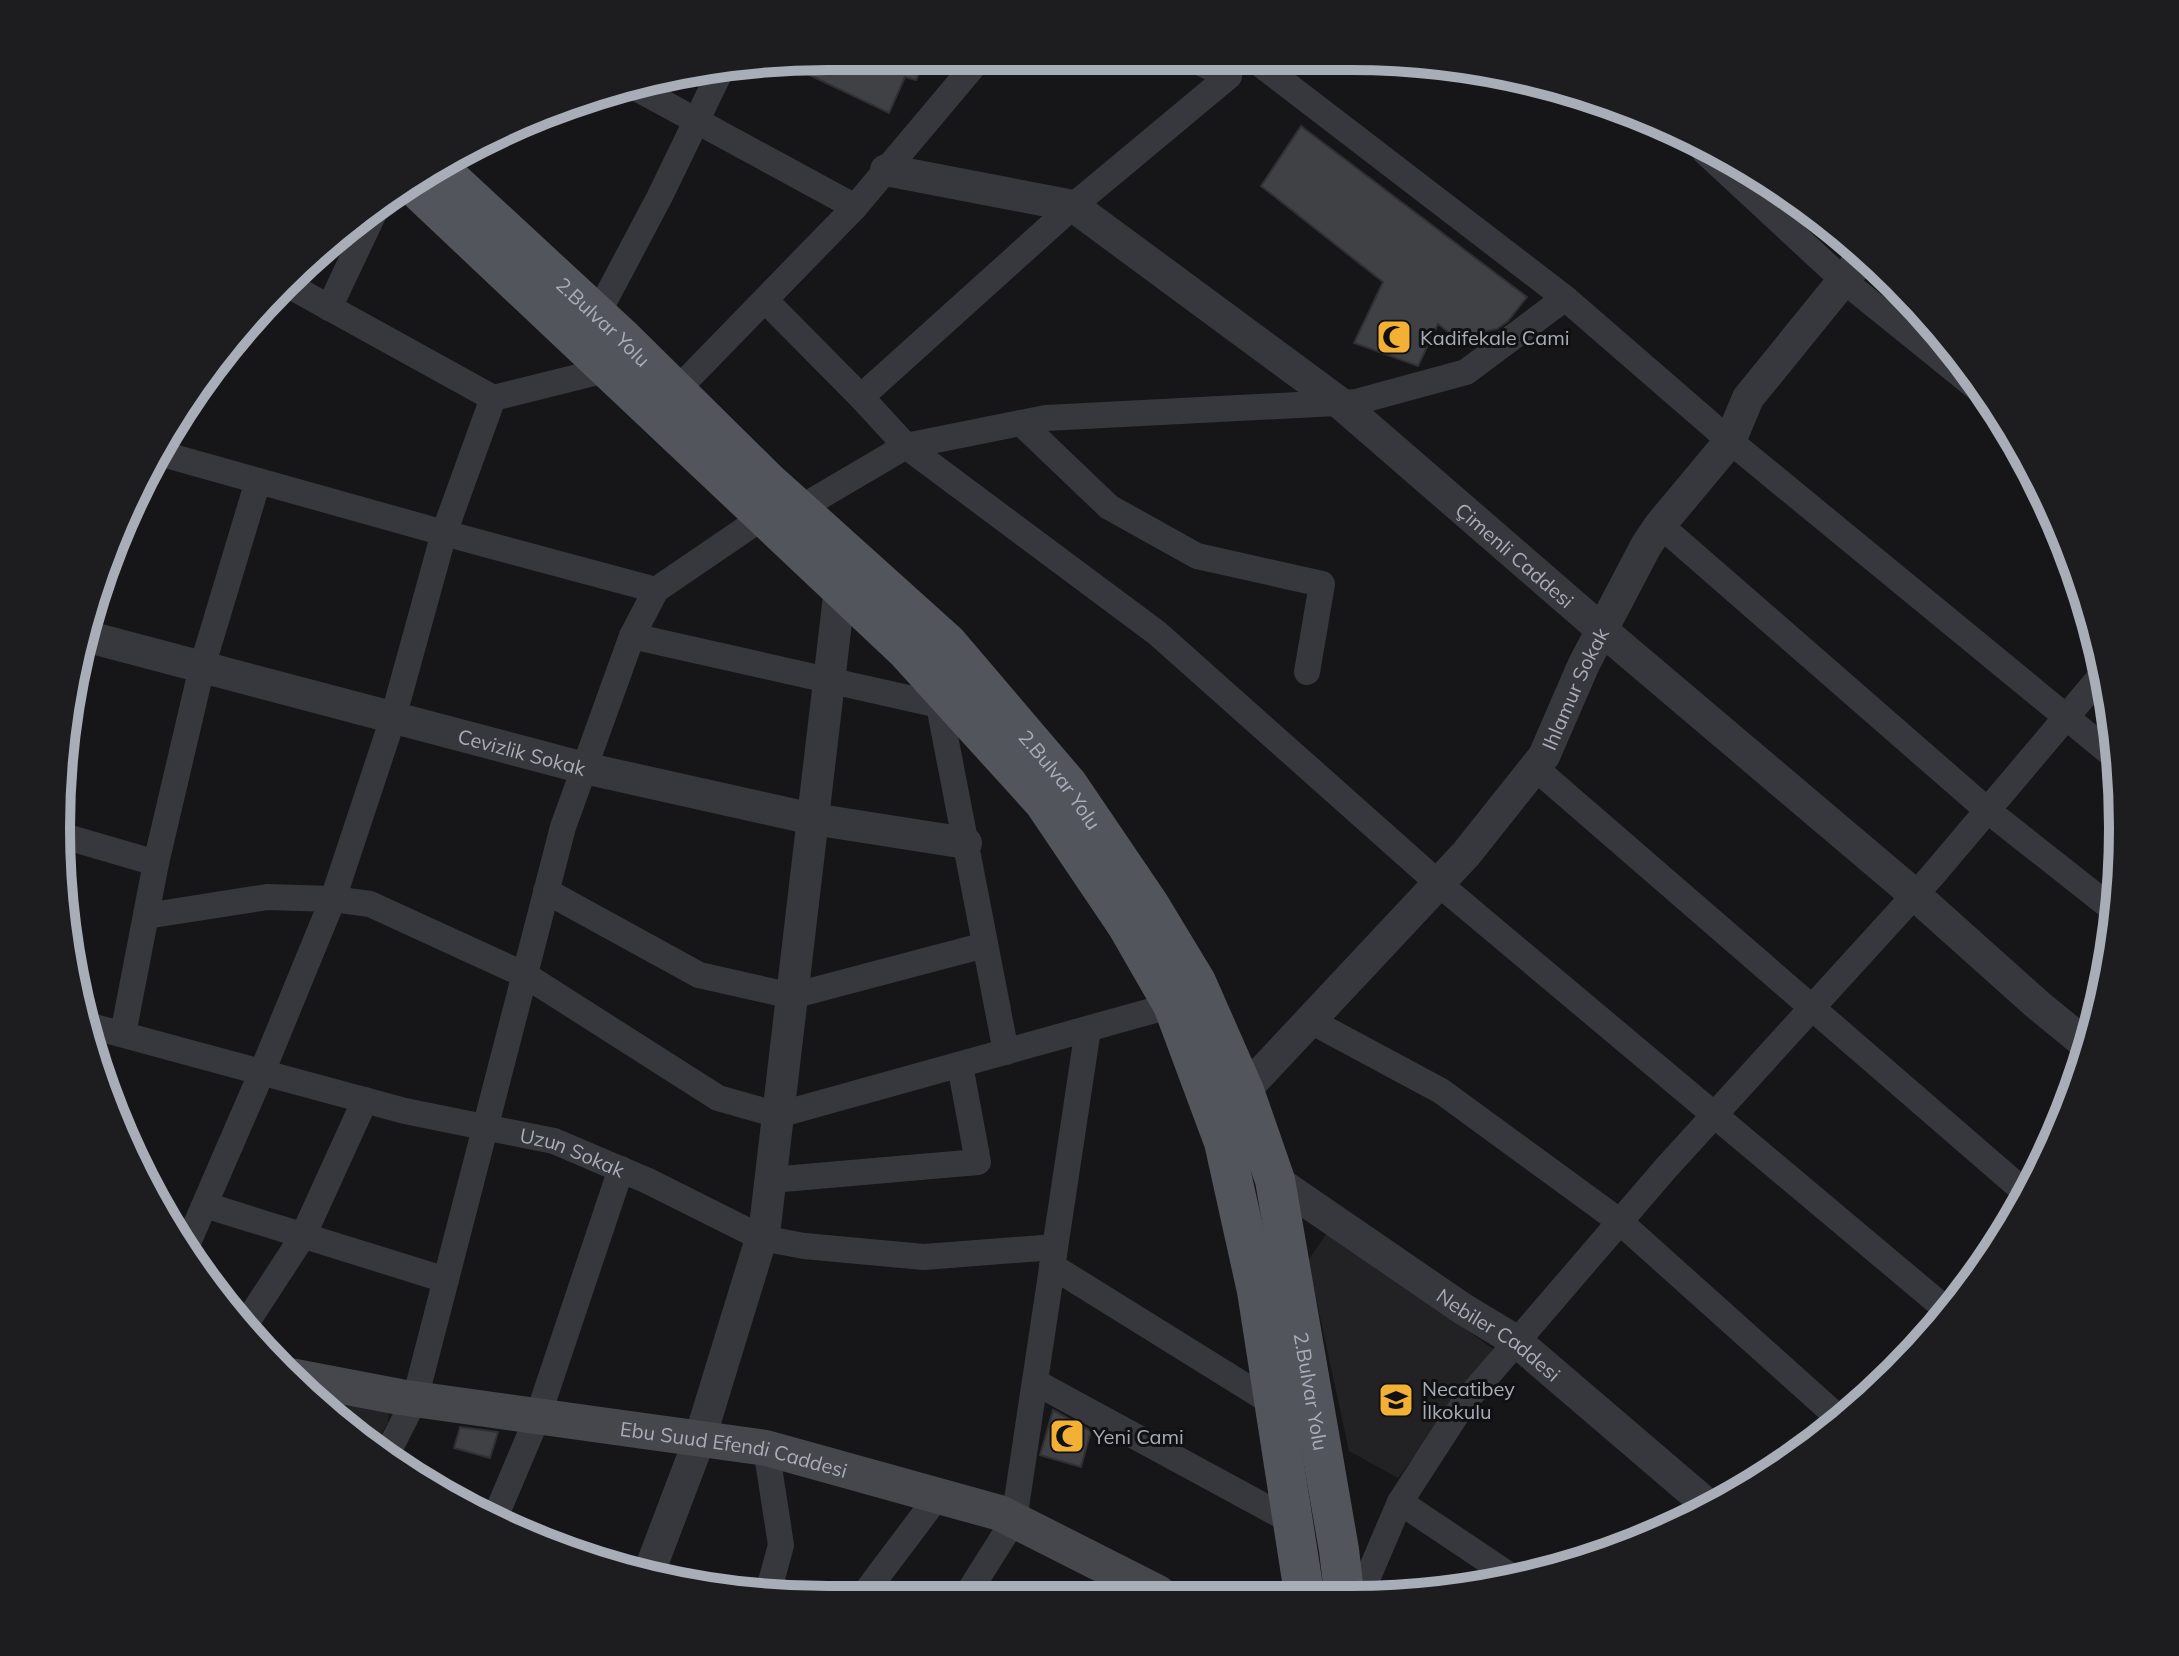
<svg xmlns="http://www.w3.org/2000/svg" width="2179" height="1656" font-family="Mulish,sans-serif">
  <rect width="100%" height="100%" fill="#161618"/>
  <!-- built -->
  <g fill="#222225">
    <polygon points="1328,1231 1493,1349 1398,1478 1349,1451 1308,1261"/>
    <polygon points="299,1385 390,1402 388,1422 374,1448 319,1408"/>
  </g>
  <!-- building -->
  <g fill="#404145" stroke="#303034" stroke-width="2">
    <polygon points="828,56 927,56 916,80 905,77 889,113 782,62"/>
    <polygon points="1301,126 1527,297 1508,321 1497,329 1486,331 1466,346 1438,324 1418,366 1354,343 1383,282 1261,186"/>
    <polygon points="1053,1410 1091,1431 1081,1467 1040,1455"/>
    <polygon points="460,1427 498,1432 490,1458 454,1448"/>
  </g>
  <g fill="none" stroke-linecap="round" stroke-linejoin="round">
    <!-- minor -->
    <g stroke="#37383d" stroke-width="26">
      <polyline points="627,83 855,207 676,391"/>
      <polyline points="1705,152 1843,280 1994,402"/>
      <polyline points="855,207 982,56"/>
      <polyline points="1565,298 1730,441 2116,758"/>
      <polyline points="765,300 861,397"/>
      <polyline points="329,308 375,211"/>
      <polyline points="597,315 660,196 721,70"/>
      <polyline points="493,398 610,369"/>
      <polyline points="1021,423 1109,507 1197,556 1322,584 1307,672"/>
      <polyline points="906,446 1157,633 1438,883 1948,1311"/>
      <polyline points="906,446 1046,418 1356,402 1466,372 1565,298 1251,57"/>
      <polyline points="159,453 444,533 656,590"/>
      <polyline points="1660,525 1987,810 2115,911"/>
      <polyline points="936,690 1006,1052"/>
      <polyline points="939,705 632,636 656,590 763,517 799,509 906,446 861,397 1073,206 1229,76 1187,57"/>
      <polyline points="1534,767 2027,1194"/>
      <polyline points="60,835 156,863"/>
      <polyline points="546,891 699,975 792,996 985,945"/>
      <polyline points="146,916 267,897 333,899 370,904 525,975 718,1098 778,1115 1173,1005"/>
      <polyline points="1309,1020 1441,1091 1619,1221 1841,1420"/>
      <path id="s1" d="M87,1025L405,1111L554,1141L648,1181L762,1238L804,1246L924,1257L1055,1247"/>
      <polyline points="123,1034 156,863 202,667 258,481"/>
      <polyline points="771,1180 978,1162 960,1065"/>
      <polyline points="205,1205 446,1280"/>
      <polyline points="184,1252 262,1072 333,899 393,718 444,533 493,398 283,282"/>
      <polyline points="1052,1266 1274,1404"/>
      <polyline points="245,1325 303,1236 365,1100"/>
      <polyline points="1035,1382 1293,1522"/>
      <polyline points="766,1448 781,1545 768,1593"/>
      <polyline points="386,1456 415,1399 563,827 632,636"/>
      <polyline points="1400,1502 1512,1577"/>
      <polyline points="494,1520 538,1416 621,1169"/>
      <polyline points="865,1593 938,1496"/>
      <polyline points="968,1593 1014,1520 1088,1029"/>
      <polyline points="1364,1593 1365,1584 1400,1502 1464,1403 1666,1168 1932,876 2106,670"/>
    </g>
    <!-- tertiary -->
    <g stroke="#37383d" stroke-width="32">
      <path id="s2" d="M886,170L1073,206L1340,403L1602,630L1915,895L2038,1005L2088,1046"/>
      <path id="s3" d="M85,636L584,768L813,819L966,843"/>
      <path id="s4" d="M1244,1091L1466,854L1544,756L1584,664L1646,546L1660,525L1730,441L1748,398L1864,255"/>
      <path id="s5" d="M1275,1180L1463,1309L1516,1341L1710,1507"/>
      <polyline points="648,1575 700,1438 765,1226 840,588"/>
    </g>
    <!-- secondary -->
    <path stroke="#45474d" stroke-width="36" id="s6" d="M290,1376L400,1397L766,1448L1000,1513L1158,1593"/>
    <!-- primary -->
    <g stroke="#53555c" stroke-width="40">
      <path id="s7" d="M435,165L623,339L767,481L947,643L1068,785L1150,906L1196,982L1244,1091L1275,1180L1339,1550L1344,1593"/>
      <polyline points="411,183 907,651 1044,802 1127,925 1173,1005 1224,1142 1257,1291 1304,1593"/>
    </g>
  </g>
  <!-- icons -->
  <defs>
    <symbol id="mosque-square" viewBox="-11 -11 22 22"><rect x="-9" y="-9" width="18" height="18" rx="4" fill="#f2b134" stroke="#111113"/><path d="M3.5-4.9A6 6 0 1 0 3.5 4.9A5 5 0 1 1 3.5-4.9Z" fill="#111"/></symbol>
    <symbol id="school-square" viewBox="-11 -11 22 22"><rect x="-9" y="-9" width="18" height="18" rx="4" fill="#f2b134" stroke="#111113"/><path d="M0-5L7-2L0 1L-7-2ZM-4 1L0 2.5L4 1V4Q0 6-4 4Z" fill="#111"/></symbol>
  </defs>
  <g fill-rule="evenodd">
    <use href="#mosque-square" x="1374" y="317" width="40" height="40"/>
    <use href="#school-square" x="1376" y="1380" width="40" height="40"/>
    <use href="#mosque-square" x="1047" y="1416" width="40" height="40"/>
  </g>
  <g text-anchor="middle" dominant-baseline="central" stroke-width="6" stroke-linejoin="round" paint-order="stroke">
    <!-- street labels -->
    <g font-size="20" fill="#a8adb8" stroke="#111113">
      <text stroke="none"><textPath href="#s7" startOffset="230">2.Bulvar Yolu</textPath></text>
      <text stroke="none"><textPath href="#s2" startOffset="754">Çimenli Caddesi</textPath></text>
      <text stroke="none"><textPath href="#s4" startOffset="524">Ihlamur Sokak</textPath></text>
      <text stroke="none"><textPath href="#s3" startOffset="452">Cevizlik Sokak</textPath></text>
      <text stroke="none"><textPath href="#s7" startOffset="878">2.Bulvar Yolu</textPath></text>
      <text stroke="none"><textPath href="#s1" startOffset="502">Uzun Sokak</textPath></text>
      <text stroke="none"><textPath href="#s5" startOffset="272">Nebiler Caddesi</textPath></text>
      <text stroke="none"><textPath href="#s7" startOffset="1550">2.Bulvar Yolu</textPath></text>
      <text stroke="none"><textPath href="#s6" startOffset="450">Ebu Suud Efendi Caddesi</textPath></text>
    </g>
    <!-- poi labels -->
    <g font-size="20" fill="#a8adb8" stroke="#111113" text-anchor="start">
      <text x="1420" y="337">Kadifekale Cami</text>
      <text x="1422" y="1388">Necatibey<tspan x="1422" dy="23">İlkokulu</tspan></text>
      <text x="1093" y="1436">Yeni Cami</text>
    </g>
  </g>
  <!-- crop -->
  <path d="M0 0H2179V1656H0ZM828 70H1351A758 758 0 0 1 2109 828V828A758 758 0 0 1 1351 1586H828A758 758 0 0 1 70 828V828A758 758 0 0 1 828 70Z" fill="#1d1d20" fill-rule="evenodd"/>
  <path fill="none" stroke="#a8adb8" stroke-width="10" d="M828 70H1351A758 758 0 0 1 2109 828V828A758 758 0 0 1 1351 1586H828A758 758 0 0 1 70 828V828A758 758 0 0 1 828 70Z"/>
</svg>
